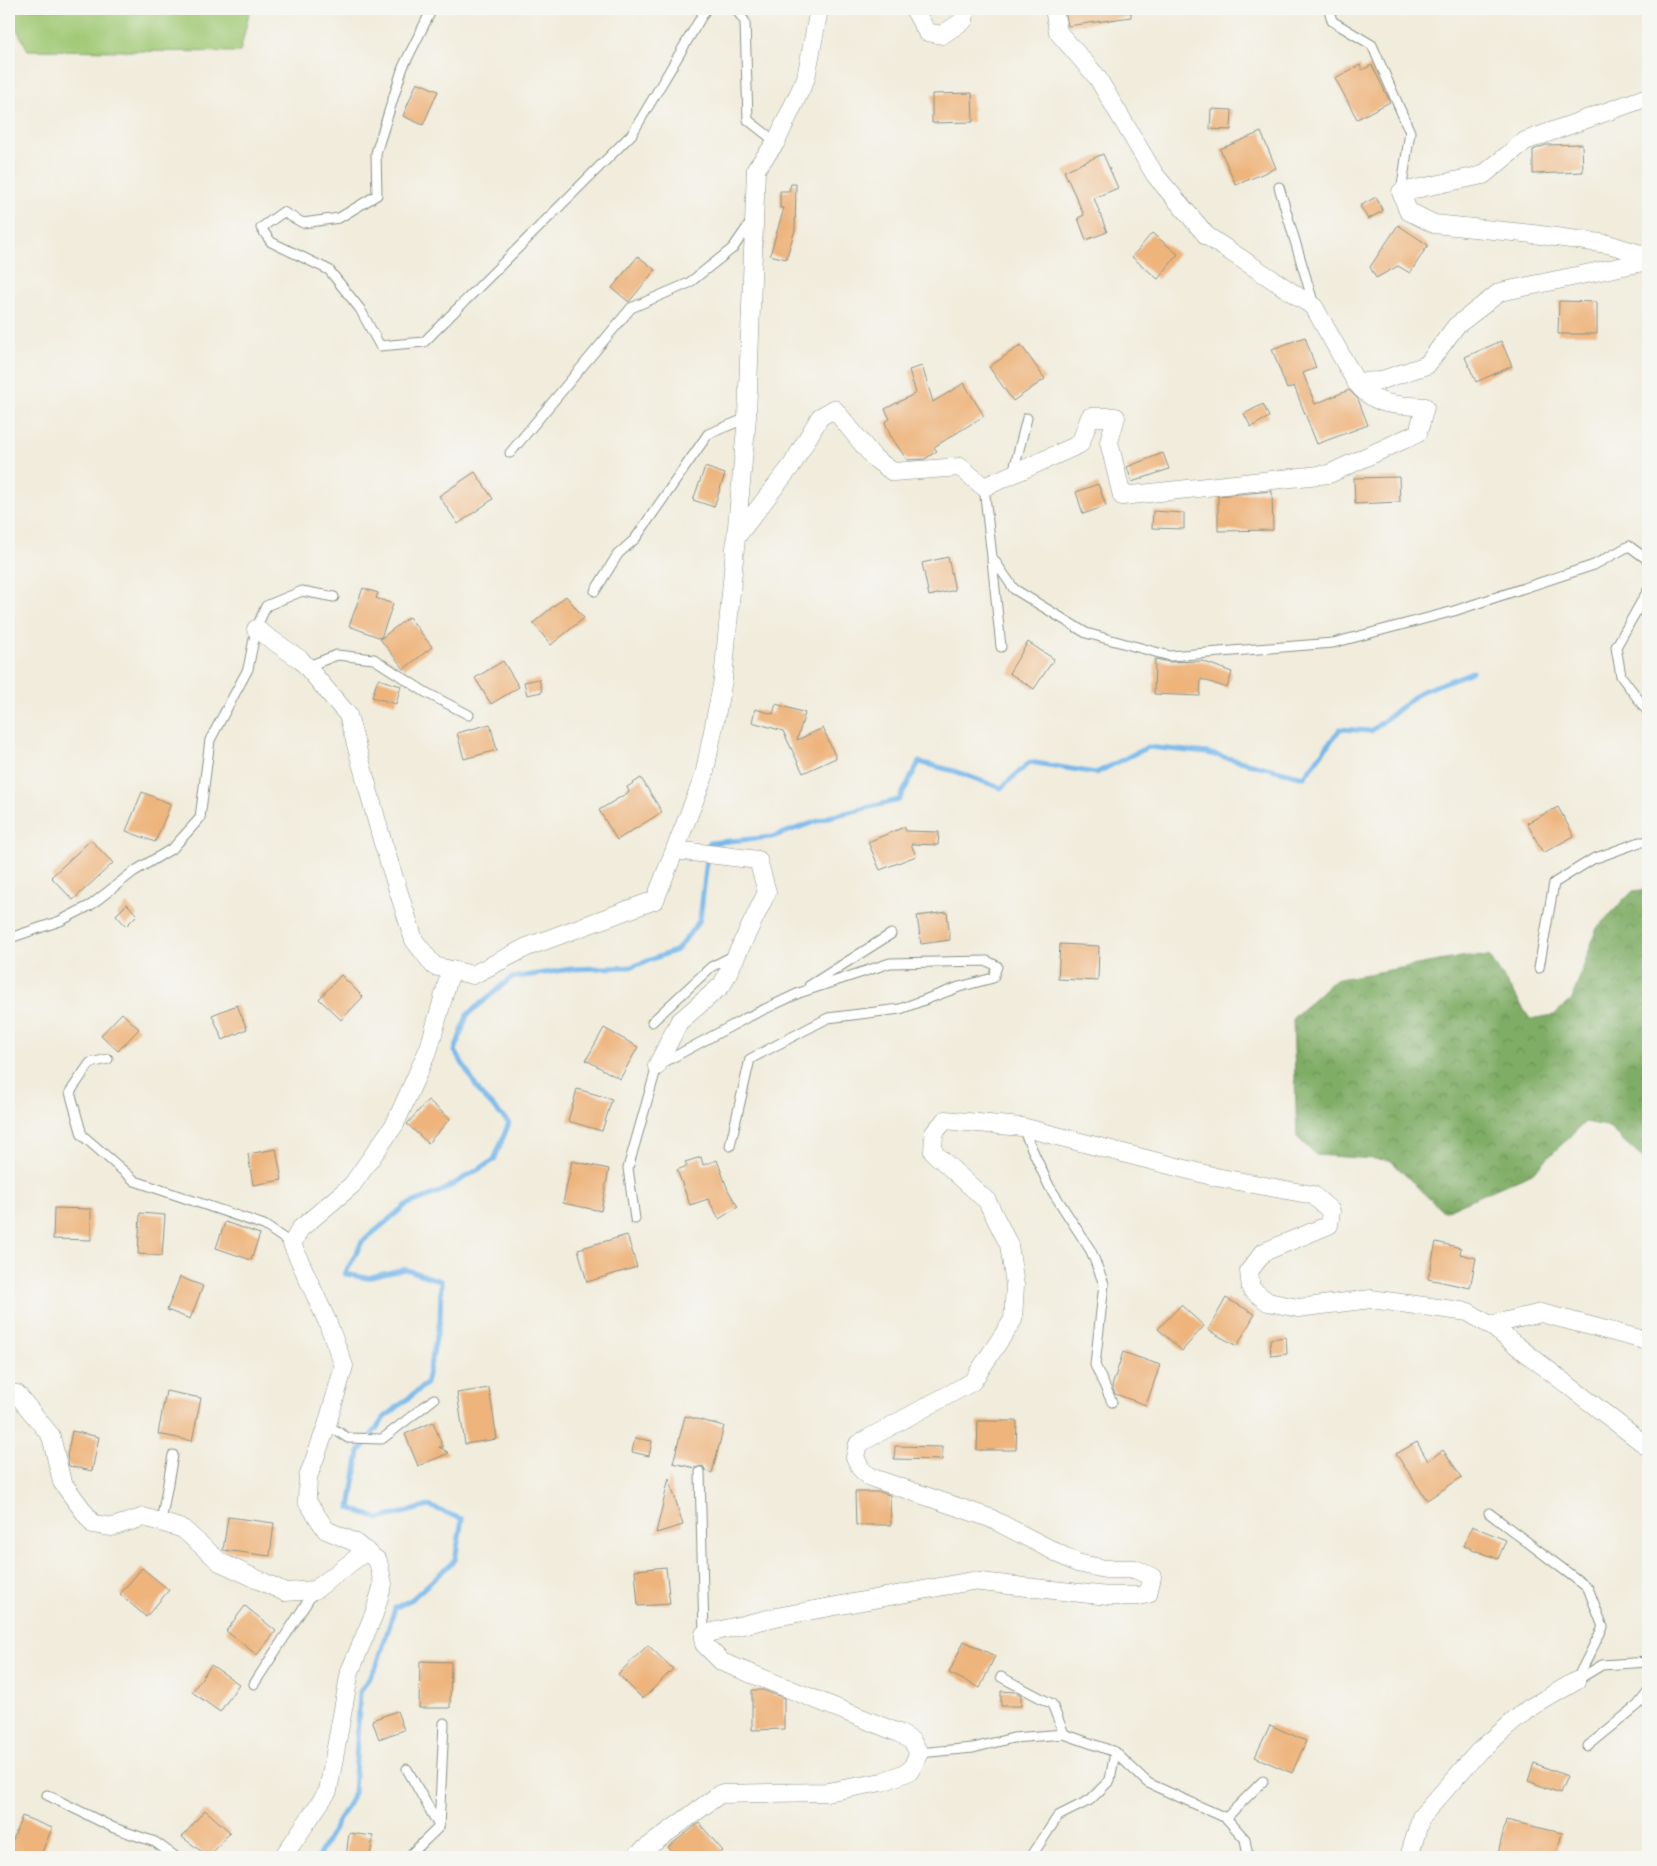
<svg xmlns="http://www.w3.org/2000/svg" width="1657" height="1866" font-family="Pangolin,sans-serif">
  <defs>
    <pattern id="forest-crowns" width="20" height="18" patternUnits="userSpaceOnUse" patternTransform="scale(1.25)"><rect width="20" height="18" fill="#80ad66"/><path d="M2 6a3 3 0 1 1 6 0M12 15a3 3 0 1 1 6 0" fill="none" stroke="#688e55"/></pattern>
  </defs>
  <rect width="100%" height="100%" fill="#f6f6f2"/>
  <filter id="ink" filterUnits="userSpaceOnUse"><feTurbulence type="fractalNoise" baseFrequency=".02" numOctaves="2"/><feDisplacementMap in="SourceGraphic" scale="10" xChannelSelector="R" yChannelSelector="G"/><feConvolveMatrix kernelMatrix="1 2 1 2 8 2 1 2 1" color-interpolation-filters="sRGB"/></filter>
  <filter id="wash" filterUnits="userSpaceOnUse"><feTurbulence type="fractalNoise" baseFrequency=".0096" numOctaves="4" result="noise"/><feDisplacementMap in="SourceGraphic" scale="20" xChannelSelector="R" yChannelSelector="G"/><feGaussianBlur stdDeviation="1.12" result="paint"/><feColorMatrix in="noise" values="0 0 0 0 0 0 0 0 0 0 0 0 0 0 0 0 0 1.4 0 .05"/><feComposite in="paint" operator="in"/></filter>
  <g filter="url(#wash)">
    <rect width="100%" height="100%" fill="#f1ecdb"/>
    <!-- green -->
    <polygon fill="#a0c975" stroke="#608354" points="9,9 250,9 240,52 28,50 9,15"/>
    <!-- forest -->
    <polygon fill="url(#forest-crowns)" stroke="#50754d" points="1648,889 1648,1163 1607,1126 1585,1122 1532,1173 1443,1212 1390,1160 1316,1155 1297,1137 1293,1018 1334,980 1467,956 1490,957 1530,1019 1554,1015 1572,999 1597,928 1633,891"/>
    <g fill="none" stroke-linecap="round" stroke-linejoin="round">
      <!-- stream -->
      <polyline stroke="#76b8eb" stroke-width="5" points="318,1857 354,1793 360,1692 377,1665 395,1608 412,1599 455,1560 462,1519 429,1506 379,1519 350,1508 359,1452 384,1418 426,1384 440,1321 441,1281 405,1269 367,1278 345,1274 362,1242 406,1205 442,1191 494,1160 509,1123 480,1093 455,1051 467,1015 511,978 571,969 631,967 677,950 700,920 709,843 772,837 829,817 899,800 919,762 954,771 1001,788 1030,762 1096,773 1148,747 1207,753 1304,777 1340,729 1371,731 1420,692 1472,672"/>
    </g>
    <g id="blocks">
      <!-- building -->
      <g fill="#eeb47b">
        <polygon points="1065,9 1131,9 1131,17 1068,26"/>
        <polygon points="1360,65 1362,70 1372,65 1390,102 1357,119 1335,78"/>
        <polygon points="417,82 438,91 423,125 403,116"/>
        <polygon points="972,93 973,122 932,123 932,94"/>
        <polygon points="1211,109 1232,110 1231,130 1210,129"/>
        <polygon points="1261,132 1276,168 1236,185 1220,149"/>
        <polygon points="1582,144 1583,172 1533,174 1533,150 1546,145"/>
        <polygon points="1103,154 1118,188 1094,198 1107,232 1086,240 1078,218 1084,215 1064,171"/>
        <polygon points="791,184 796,184 795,230 786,259 770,255 784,208 780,208 780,191 789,191"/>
        <polygon points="1376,197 1383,211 1368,219 1360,206"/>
        <polygon points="1398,225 1428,245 1410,273 1398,266 1376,278 1370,267"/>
        <polygon points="1152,233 1178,254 1158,279 1132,257"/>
        <polygon points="638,256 655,270 629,302 612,288"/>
        <polygon points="1559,301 1597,302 1597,334 1558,334"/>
        <polygon points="1305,337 1316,368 1303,373 1315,404 1349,390 1358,399 1368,425 1317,444 1294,386 1287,389 1272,349"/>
        <polygon points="1501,341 1512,366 1476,382 1465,357"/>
        <polygon points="1021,345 1045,379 1013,401 989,367"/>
        <polygon points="922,366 933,402 964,383 984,416 934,447 937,451 925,459 907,460 890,435 885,422 890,419 885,409 916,393 909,370"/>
        <polygon points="1263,404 1269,417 1251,427 1244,414"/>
        <polygon points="1163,453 1169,469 1132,482 1127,467"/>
        <polygon points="705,467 725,474 714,507 693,500"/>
        <polygon points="475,472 493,499 458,524 439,496"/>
        <polygon points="1399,477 1400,502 1355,504 1354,478"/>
        <polygon points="1098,484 1106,506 1083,514 1076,492"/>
        <polygon points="1272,491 1273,530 1218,531 1218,496"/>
        <polygon points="1153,511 1184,513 1184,529 1152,528"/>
        <polygon points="948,557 955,590 929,596 922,563"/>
        <polygon points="363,588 378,593 376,598 393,604 381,638 349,626"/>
        <polygon points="566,596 584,618 551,645 533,623"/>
        <polygon points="409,617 432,647 404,669 380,639"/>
        <polygon points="1028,642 1054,659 1034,689 1009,673"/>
        <polygon points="1155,659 1170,662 1202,661 1232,672 1227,688 1201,679 1200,696 1154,694"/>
        <polygon points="503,661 519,687 491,704 475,678"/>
        <polygon points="378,679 401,686 396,704 372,697"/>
        <polygon points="539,679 542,692 527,695 524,682"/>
        <polygon points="776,704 805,713 797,740 823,728 836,758 803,773 783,731 752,722 755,709 773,714"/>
        <polygon points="490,724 497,750 464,759 457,733"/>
        <polygon points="641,778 662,812 617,840 599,810 629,792 627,787"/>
        <polygon points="142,792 171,804 155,842 126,831"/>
        <polygon points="1558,807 1574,836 1543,853 1527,823"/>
        <polygon points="904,827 906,831 939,832 938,845 911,844 916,856 880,870 868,842"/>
        <polygon points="91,840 113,863 73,900 51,877"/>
        <polygon points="127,904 137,915 126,926 116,915"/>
        <polygon points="947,912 950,940 921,944 917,916"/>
        <polygon points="1060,944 1099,946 1098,981 1058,979"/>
        <polygon points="341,975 363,997 341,1020 319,999"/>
        <polygon points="237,1005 247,1029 223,1040 212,1015"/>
        <polygon points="122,1013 139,1029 118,1051 101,1035"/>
        <polygon points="604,1028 638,1047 620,1079 586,1060"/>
        <polygon points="577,1089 612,1099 602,1131 568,1121"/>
        <polygon points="428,1100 450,1119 428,1143 407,1124"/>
        <polygon points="276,1149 282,1180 253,1185 248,1154"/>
        <polygon points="701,1157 703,1165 717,1160 728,1190 738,1207 719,1219 708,1199 690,1205 677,1170 687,1166 685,1162"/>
        <polygon points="572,1161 609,1169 601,1211 563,1203"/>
        <polygon points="54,1208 91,1209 91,1240 53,1239"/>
        <polygon points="140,1213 165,1215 162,1256 138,1254"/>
        <polygon points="225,1222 260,1234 251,1260 216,1248"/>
        <polygon points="627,1235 637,1267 587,1282 578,1249"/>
        <polygon points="1436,1242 1461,1248 1460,1254 1476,1258 1470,1288 1428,1279"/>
        <polygon points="180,1277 203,1286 190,1319 167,1310"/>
        <polygon points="1226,1298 1255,1314 1237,1346 1208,1330"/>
        <polygon points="1181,1305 1204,1326 1182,1351 1158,1329"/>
        <polygon points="1286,1337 1287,1354 1271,1356 1270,1339"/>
        <polygon points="1123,1352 1160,1365 1146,1405 1115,1394 1112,1386"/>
        <polygon points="489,1388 497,1439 465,1444 457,1393"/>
        <polygon points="166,1391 201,1398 192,1441 158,1434"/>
        <polygon points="685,1416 724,1426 712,1473 706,1471 703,1466 695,1468 673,1463"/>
        <polygon points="978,1421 1017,1421 1016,1450 977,1450"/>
        <polygon points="433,1422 443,1447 439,1447 449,1453 418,1466 405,1434"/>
        <polygon points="72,1431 99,1437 92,1471 69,1466 67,1456"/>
        <polygon points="635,1438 652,1441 649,1456 632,1452"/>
        <polygon points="1417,1442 1428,1461 1443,1450 1462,1477 1427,1500 1396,1454"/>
        <polygon points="895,1446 942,1447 942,1460 894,1459"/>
        <polygon points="669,1478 683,1525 656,1533"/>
        <polygon points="855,1492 880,1492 890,1495 891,1525 856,1525"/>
        <polygon points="228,1517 274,1523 270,1556 223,1550"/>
        <polygon points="1472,1526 1506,1540 1498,1559 1464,1546"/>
        <polygon points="666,1567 670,1604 638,1606 635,1570"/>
        <polygon points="142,1568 169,1590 146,1617 120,1594"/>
        <polygon points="245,1606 276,1631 257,1655 226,1631"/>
        <polygon points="964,1641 995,1656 980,1688 949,1673"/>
        <polygon points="648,1645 673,1669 643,1699 618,1674"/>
        <polygon points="420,1661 451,1662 450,1708 419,1708"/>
        <polygon points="211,1665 239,1684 220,1712 192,1692"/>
        <polygon points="752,1690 763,1690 784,1698 784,1729 752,1730"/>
        <polygon points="1001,1691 1015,1692 1021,1695 1021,1706 1001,1706"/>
        <polygon points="397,1711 404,1730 379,1739 372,1720"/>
        <polygon points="1270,1725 1306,1741 1292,1773 1255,1757"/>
        <polygon points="1534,1763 1567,1776 1560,1793 1528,1781"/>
        <polygon points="205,1810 230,1832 209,1857 182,1837"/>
        <polygon points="22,1816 52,1828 40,1857 26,1857 9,1850"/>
        <polygon points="1506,1820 1562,1833 1556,1857 1513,1857 1498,1854"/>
        <polygon points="699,1823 723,1851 715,1857 676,1857 668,1847"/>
        <polygon points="349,1833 373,1836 370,1857 346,1857"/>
      </g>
    </g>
  </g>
  <g filter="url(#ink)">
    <use href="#blocks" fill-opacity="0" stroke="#889488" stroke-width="1"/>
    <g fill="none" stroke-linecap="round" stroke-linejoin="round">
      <defs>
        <g id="service">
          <polyline points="432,9 403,67 376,153 377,195 339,218 303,223 283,212 261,228 271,242 329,270 360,309 380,346 424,342 632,134 706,9"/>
          <polyline points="736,9 745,22 748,120 776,142"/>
          <polyline points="1329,9 1332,21 1372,45 1410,132 1401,192"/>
          <polyline points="1279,187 1314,305"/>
          <polyline points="510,453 631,308 689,283 733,248 751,222"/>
          <polyline points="1013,473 1027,418"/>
          <polyline points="984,487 992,557 1014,589 1086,633 1170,656 1333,643 1454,611 1594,565 1629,546 1648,560"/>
          <polyline points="992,560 1001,647"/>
          <polyline points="1648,590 1616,647 1621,676 1648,712"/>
          <polyline points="595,591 618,554 635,539 708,434 747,418"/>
          <polyline points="306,667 337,655 374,659 425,692 469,715"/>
          <polyline points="10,938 60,921 91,905 133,872 173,848 200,818 210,740 248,669 256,629 266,606 302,591 334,597"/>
          <polyline points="1539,968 1554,883 1593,859 1640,842 1648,842"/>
          <polyline points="809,986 891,934"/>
          <polyline points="652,1022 711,967 733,956"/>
          <polyline points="108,1059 90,1063 70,1092 82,1135 135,1181 264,1225 292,1244"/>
          <polyline points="1022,1127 1049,1186 1091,1251 1104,1284 1095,1365 1112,1402"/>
          <polyline points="635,1219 628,1168 657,1066 746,1018 799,993 890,963 987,961 997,966 993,978 959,987 900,1009 828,1018 750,1059 730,1146"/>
          <polyline points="327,1425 348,1438 382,1439 434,1399"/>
          <polyline points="700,1472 704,1634"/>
          <polyline points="1489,1513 1588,1588 1603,1627 1576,1681"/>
          <polyline points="161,1522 173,1455"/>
          <polyline points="1001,1677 1052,1704 1064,1734"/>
          <polyline points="1577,1680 1602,1665 1648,1662"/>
          <polyline points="254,1684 315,1590"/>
          <polyline points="1588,1746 1638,1705 1648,1692"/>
          <polyline points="1115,1752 1148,1783 1226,1818 1245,1839 1248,1857"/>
          <polyline points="919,1753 973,1748 1013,1738 1064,1734 1115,1752 1110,1780 1090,1800 1058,1816 1031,1857"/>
          <polyline points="407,1769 439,1826"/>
          <polyline points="47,1795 114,1828 155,1842 176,1857"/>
          <polyline points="1226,1818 1263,1781"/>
          <polyline points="408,1857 439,1827 444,1723"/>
        </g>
        <g id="minor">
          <polyline points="914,9 927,32 942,35 964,20 966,9"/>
          <polyline points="1054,9 1058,32 1097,77 1155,175 1207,236 1314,307 1356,382 1379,381 1427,365 1456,326 1500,292 1648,261"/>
          <polyline points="1648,97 1525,141 1483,175 1401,192 1408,211 1434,224 1533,234 1608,244 1648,256"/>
          <path d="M737,536L792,465L820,417L834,409L874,458L893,472L960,467L984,487L1080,444L1090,417H1116L1109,442L1122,496L1329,474L1418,433L1425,407C1395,404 1376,408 1356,382"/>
          <polyline points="256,629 301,660 348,715 382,840 414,940 434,966 473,975 527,947 655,900 704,776 723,680 747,417 756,169 776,142 806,78 819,9"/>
          <polyline points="657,1066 679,1022 722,985 767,892 758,860 675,850"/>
          <polyline points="1490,1325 1541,1313 1648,1341"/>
          <polyline points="9,1393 17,1394 51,1436 62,1482 93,1524 112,1527 144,1517 183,1529 220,1562 285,1592 315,1590 366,1551"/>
          <polyline points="283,1857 328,1791 350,1671 374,1614 383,1584 378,1561 354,1542 326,1530 307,1501 308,1477 327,1425 344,1366 327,1321 292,1244 300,1229 352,1185 395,1124 429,1048 451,970"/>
          <polyline points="634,1857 720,1794 827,1792 882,1782 910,1771 919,1753 912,1741 899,1733 722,1662 704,1644 704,1634 776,1617 972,1581 1108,1596 1138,1596 1148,1594 1152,1577 1135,1569 1105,1569 1077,1563 990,1518 870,1477 861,1469 855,1457 858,1444 972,1382 1013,1320 1015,1285 1009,1245 987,1201 933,1152 934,1133 945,1120 1022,1127 1216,1177 1313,1195 1331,1211 1329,1225 1264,1252 1249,1271 1251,1289 1268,1302 1298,1308 1371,1299 1468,1312 1490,1325 1648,1447"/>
          <polyline points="1409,1857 1421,1817 1479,1751 1528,1709 1576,1681"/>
        </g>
      </defs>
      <!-- service casing -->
      <use href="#service" stroke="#889488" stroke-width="11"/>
      <!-- minor casing -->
      <use href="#minor" stroke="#889488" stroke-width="19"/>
      <!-- service -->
      <use href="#service" stroke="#fff" stroke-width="9"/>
      <!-- minor -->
      <use href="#minor" stroke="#fff" stroke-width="18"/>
    </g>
  </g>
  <!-- margin -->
  <rect width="1657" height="1866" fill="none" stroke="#f6f6f2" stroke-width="30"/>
</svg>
